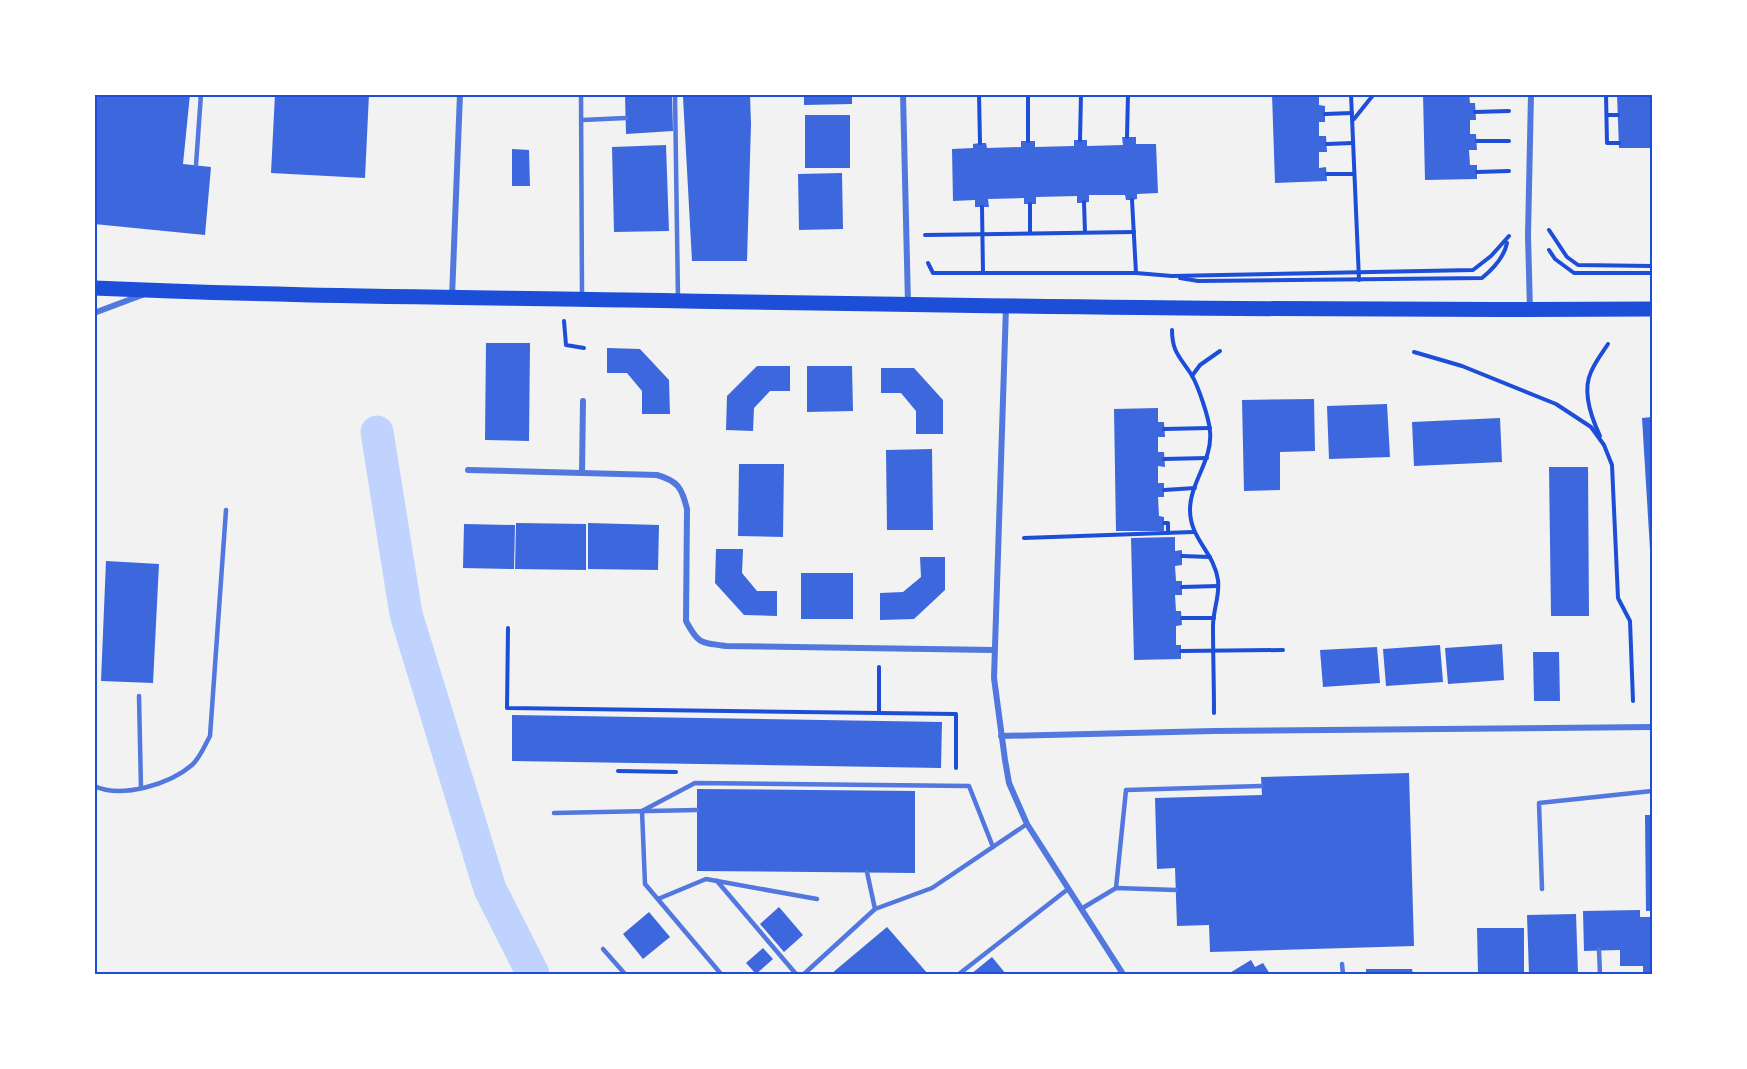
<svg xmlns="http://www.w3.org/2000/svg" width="1747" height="1069" font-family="Roboto,sans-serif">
  <rect width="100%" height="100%" fill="#f2f2f2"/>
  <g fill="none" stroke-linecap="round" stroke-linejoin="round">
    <!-- canal -->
    <polyline stroke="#bfd3fe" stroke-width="33" points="377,432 406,614 490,889 533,974"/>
  </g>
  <!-- building -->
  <g fill="#3d67dc">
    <polygon points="94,94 190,94 183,164 211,167 205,235 94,224"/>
    <polygon points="275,94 369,94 365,178 271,173"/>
    <polygon points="625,94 672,94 673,131 626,134"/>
    <polygon points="804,94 852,94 852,104 804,105"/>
    <polygon points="1272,94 1319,94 1319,105 1325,106 1325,122 1319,122 1319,136 1326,136 1327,152 1319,152 1319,168 1326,167 1327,181 1275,183"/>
    <polygon points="1423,94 1469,94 1470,103 1475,103 1476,120 1470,120 1470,134 1476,134 1477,150 1469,150 1470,165 1477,165 1477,179 1425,180"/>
    <polygon points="1617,94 1652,94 1652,148 1619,148"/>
    <polygon points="750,95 751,124 747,261 692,261 683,97"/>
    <rect x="805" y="115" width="45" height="53"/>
    <polygon points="1122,137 1136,137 1136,144 1156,144 1158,193 1137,194 1137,199 1132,200 1126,200 1125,195 1089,195 1089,202 1080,203 1077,203 1077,196 1036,197 1036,204 1024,204 1024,198 988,199 989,207 975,207 975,200 953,201 952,149 973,148 973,144 980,143 986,143 987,148 1021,147 1021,141 1035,141 1035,147 1074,146 1074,140 1087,140 1087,146 1123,145"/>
    <polygon points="666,145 669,231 614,232 612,147"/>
    <polygon points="512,149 529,150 530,186 512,186"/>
    <polygon points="842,173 843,229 799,230 798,174"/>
    <polygon points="486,343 530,343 529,441 485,440"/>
    <polygon points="607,348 640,349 669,380 670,414 642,414 642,391 627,373 607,373"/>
    <polygon points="757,366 790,366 790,391 770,391 754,408 753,431 726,430 727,396"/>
    <polygon points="807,366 852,366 853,411 807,412"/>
    <polygon points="881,368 914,368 943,400 943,434 916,434 916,411 901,393 881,393"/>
    <polygon points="1314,399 1315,451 1280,452 1280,490 1244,491 1242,400"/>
    <polygon points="1387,404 1390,457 1329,459 1327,406"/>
    <polygon points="1158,408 1158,422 1164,422 1165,437 1158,437 1158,452 1164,452 1165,467 1158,466 1158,483 1164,483 1164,497 1158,497 1159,516 1164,517 1164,531 1116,531 1114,409"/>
    <polygon points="1652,417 1652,566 1651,566 1642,418"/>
    <polygon points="1500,418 1502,462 1414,466 1412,422"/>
    <polygon points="932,449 933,530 887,530 886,450"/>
    <polygon points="739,464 784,464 783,537 738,536"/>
    <polygon points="1549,467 1588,467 1589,616 1551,616"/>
    <polygon points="516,523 586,524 586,570 515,569"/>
    <polygon points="588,523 659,525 658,570 588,569"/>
    <polygon points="464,524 515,525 514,569 463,568"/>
    <polygon points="1175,537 1175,551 1182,550 1182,565 1175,566 1176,581 1182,581 1182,595 1175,595 1176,611 1181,611 1182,625 1176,626 1176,645 1181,645 1181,659 1134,660 1131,538"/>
    <polygon points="716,549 743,549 742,573 757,591 777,591 777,616 744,615 715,583"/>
    <polygon points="920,557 945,557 945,590 914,619 880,620 880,593 903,592 921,577"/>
    <polygon points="106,561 159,564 153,683 101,681"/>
    <rect x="801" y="573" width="52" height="46"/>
    <polygon points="1502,644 1504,680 1448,684 1445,648"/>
    <polygon points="1440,645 1443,682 1386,686 1383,649"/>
    <polygon points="1377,647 1380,683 1323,687 1320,650"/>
    <polygon points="1533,652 1559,652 1560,701 1534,701"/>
    <polygon points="512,715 942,722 941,768 512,761"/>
    <polygon points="1409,773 1414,946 1210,952 1209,925 1177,926 1175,868 1157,869 1155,798 1262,795 1261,777"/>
    <polygon points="697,789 915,791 915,873 697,871"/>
    <polygon points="1645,815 1652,815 1652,911 1646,911"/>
    <polygon points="779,907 803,935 784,952 760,924"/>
    <polygon points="1640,910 1640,917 1652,917 1652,974 1643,974 1643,966 1620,966 1620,950 1584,951 1583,911"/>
    <polygon points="649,912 670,937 643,959 623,934"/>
    <polygon points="1576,914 1578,974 1529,974 1527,915"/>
    <polygon points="887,927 928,974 831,974"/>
    <polygon points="1477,928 1524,928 1524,974 1478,974"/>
    <polygon points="763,948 773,959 756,974 746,963"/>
    <polygon points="992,957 1006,974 971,974"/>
    <polygon points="1251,960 1255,967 1263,963 1270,974 1228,974"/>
    <polygon points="1366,969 1412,969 1413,974 1366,974"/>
  </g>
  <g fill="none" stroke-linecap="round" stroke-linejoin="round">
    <!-- path -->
    <g stroke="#1d4ed8" stroke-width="4">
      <polyline points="979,94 980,143"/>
      <polyline points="1028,94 1028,141"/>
      <polyline points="1351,94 1359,280"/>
      <polyline points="1606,94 1607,143 1619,143"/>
      <polyline points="1475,112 1509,111"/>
      <polyline points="1325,114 1352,113"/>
      <polyline points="1607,115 1618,115"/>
      <polyline points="1354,119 1374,94"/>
      <polyline points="1127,137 1128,94"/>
      <polyline points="1080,140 1081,94"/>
      <polyline points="1477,141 1509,141"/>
      <polyline points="1327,144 1353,143"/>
      <polyline points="1477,172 1509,171"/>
      <polyline points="1327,174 1354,174"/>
      <polyline points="1132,200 1136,273"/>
      <polyline points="1084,202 1085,232"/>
      <polyline points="982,207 983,273"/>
      <polyline points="1549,230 1567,257 1578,265 1652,266"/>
      <polyline points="1030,233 1030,204"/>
      <polyline points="925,235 1134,232"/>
      <polyline points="1549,250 1555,259 1574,273 1652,273"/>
      <polyline points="928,263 933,273 1136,273 1172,276 1473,270 1491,256 1509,236"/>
      <path d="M1180,278L1198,281L1482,278C1493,269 1504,258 1507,243"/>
      <polyline points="564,321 566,345 584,348"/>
      <path d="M1172,330C1172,352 1180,357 1191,374C1198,385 1209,418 1210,431C1213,460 1190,482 1190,510C1190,539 1214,552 1218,580C1220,596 1213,610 1213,626C1213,655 1214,684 1214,713"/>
      <polyline points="1414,352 1462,366 1556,404 1591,427 1604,445 1612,465 1618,598 1630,621 1633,701"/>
      <polyline points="1192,376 1200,365 1220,351"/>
      <polyline points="1164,429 1210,428"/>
      <path d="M1600,436C1592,419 1582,391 1591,372C1595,362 1602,353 1608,344"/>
      <polyline points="1164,459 1207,458"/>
      <polyline points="1164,490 1195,488"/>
      <polyline points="1164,523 1168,523 1168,533"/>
      <polyline points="1024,538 1193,532"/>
      <polyline points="1182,556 1210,557"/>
      <polyline points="1182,587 1218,586"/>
      <polyline points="1182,618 1214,618"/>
      <polyline points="508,628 507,708 956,714 956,768"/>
      <polyline points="1181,651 1283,650"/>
      <polyline points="879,713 879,667"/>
      <polyline points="618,771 676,772"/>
    </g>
    <!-- service -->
    <g stroke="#5277de" stroke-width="4.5">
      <polyline points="581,94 582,296"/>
      <polyline points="675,94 678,299"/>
      <polyline points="582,120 626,118"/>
      <polyline points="196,165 201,94"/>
      <polyline points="139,696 141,788"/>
      <path d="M94,786C122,799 170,784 192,765C200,758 205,745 210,736L226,510"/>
      <polyline points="554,813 697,810"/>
      <polyline points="867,872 875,909"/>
      <polyline points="717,881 796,974"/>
      <polyline points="1116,888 1126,790 1261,786"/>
      <polyline points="1542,889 1539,803 1652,791"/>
      <polyline points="658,899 706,879 817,899"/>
      <polyline points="1081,909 1116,888 1176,890"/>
      <polyline points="603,949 625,974"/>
      <polyline points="1599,950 1600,974"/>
      <polyline points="1342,964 1343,974"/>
      <polyline points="721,974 645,884 642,811 695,783 969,786 993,847"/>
      <polyline points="804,974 875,909 932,888 1027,824"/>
      <polyline points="959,974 1068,889"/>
    </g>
    <!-- minor -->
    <g stroke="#5277de" stroke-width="6">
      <polyline points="903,94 908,304"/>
      <polyline points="452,297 460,94"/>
      <polyline points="1006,307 994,678 1005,760 1009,783 1027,824 1123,974"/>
      <polyline points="1530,310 1528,235 1531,94"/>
      <polyline points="94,313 142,295"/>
      <path d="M468,470L657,475C678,481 682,488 687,509L686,621C698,644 701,643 726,646L994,650"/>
      <polyline points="582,472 583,401"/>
      <polyline points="1001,736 1214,731 1652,727"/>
    </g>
    <!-- primary -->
    <path stroke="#1d4ed8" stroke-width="15" d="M94,288C272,296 449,297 627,300C969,306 1311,311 1652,309"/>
  </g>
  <!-- border -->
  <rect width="1747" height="1069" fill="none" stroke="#ffffff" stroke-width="192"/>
  <rect x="96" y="96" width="1555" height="877" fill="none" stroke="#1d4ed8" stroke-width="2"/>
</svg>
